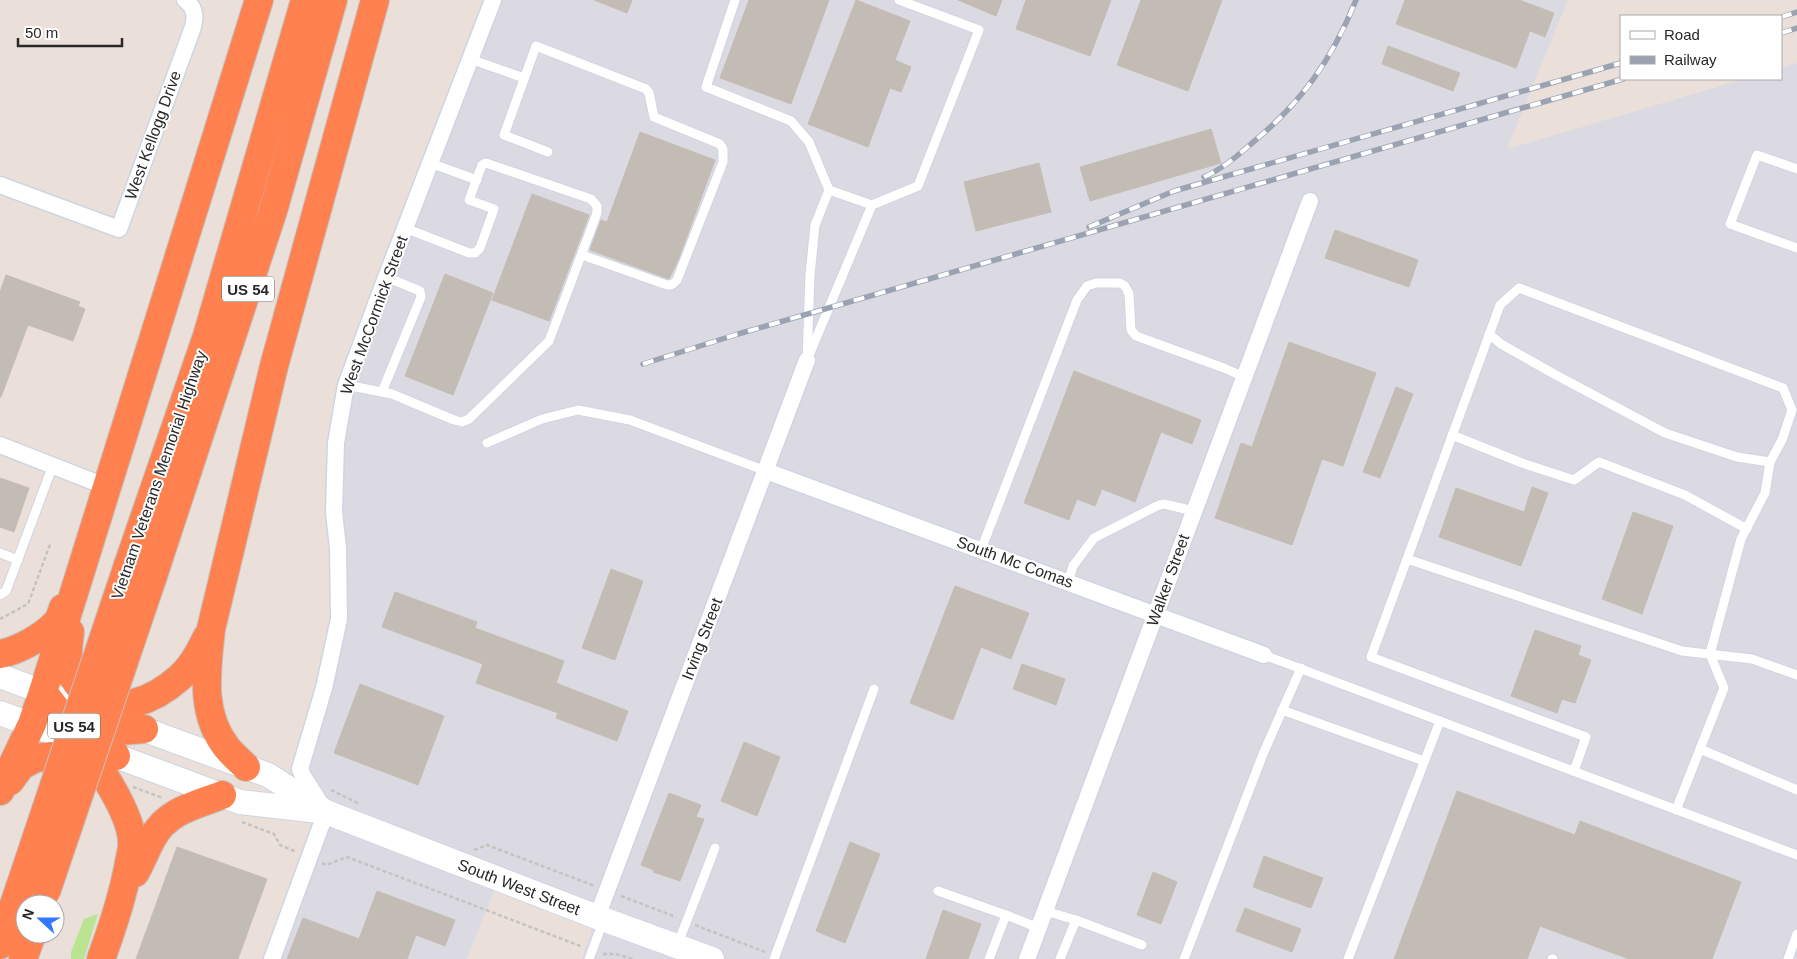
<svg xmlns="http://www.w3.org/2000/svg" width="1797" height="959" font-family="Helvetica,sans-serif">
  <rect width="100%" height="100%" fill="#ebe0d9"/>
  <!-- industrial -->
  <polygon fill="#dbdae3" points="492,0 1568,0 1507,149 1744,79 1781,79 1781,68 1797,63 1797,959 582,959 596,917 499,879 467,959 272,959 326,812 303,776 339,619 346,385"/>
  <!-- green -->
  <polygon fill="#bbe492" points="98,914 84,959 71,959 71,952 84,919"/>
  <!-- building -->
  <g fill="#c2bcb5" stroke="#c6bcb3">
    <polygon points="594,0 632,0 627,13"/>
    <polygon points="749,0 829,0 791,104 720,78"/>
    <polygon points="856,0 910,21 895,60 911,67 901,92 890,88 868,147 808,124"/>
    <polygon points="958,0 1002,0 996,16"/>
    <polygon points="1026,0 1111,0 1090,56 1016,29"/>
    <polygon points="1141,0 1222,0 1188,91 1117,65"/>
    <polygon points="1405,0 1519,0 1554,13 1545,37 1530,31 1516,68 1396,24"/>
    <polygon points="1388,46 1460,73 1453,91 1382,64"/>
    <polygon points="1211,129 1221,163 1090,201 1080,167"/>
    <polygon points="640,132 715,160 679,258 669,279 590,250 601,220 607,222"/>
    <polygon points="1039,163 1051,212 976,231 964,182"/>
    <polygon points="532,194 589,215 549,321 492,300"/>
    <polygon points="1335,230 1418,260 1409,287 1325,258"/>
    <polygon points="445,274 493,293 453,395 405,376"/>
    <polygon points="6,275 80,302 78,306 85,309 73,341 28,325 1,397 0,397 0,292"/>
    <polygon points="1289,342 1376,373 1343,466 1322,459 1292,545 1215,518 1241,443 1252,447"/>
    <polygon points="1074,371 1201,420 1192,444 1161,432 1135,502 1102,489 1095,506 1077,499 1069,520 1024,503"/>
    <polygon points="1396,387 1413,394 1380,478 1363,472"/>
    <polygon points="0,478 29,488 14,532 0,527"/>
    <polygon points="1532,487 1548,493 1521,566 1439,537 1456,488 1524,512"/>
    <polygon points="1633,512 1673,526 1642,614 1602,599"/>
    <polygon points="611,569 643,581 615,660 582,648"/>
    <polygon points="955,586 1029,613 1011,659 981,647 953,720 910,703"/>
    <polygon points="395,592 477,622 475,628 564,661 556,683 628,711 617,741 556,718 558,713 476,683 483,664 382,627"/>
    <polygon points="1535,630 1581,646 1578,655 1591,660 1575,703 1562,699 1557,713 1511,696"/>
    <polygon points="1022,664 1065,679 1056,705 1013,689"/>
    <polygon points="360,684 444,716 418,785 334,753"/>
    <polygon points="744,742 780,757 757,816 721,801"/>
    <polygon points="1457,791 1575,835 1580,821 1741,882 1712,959 1629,959 1540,926 1527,959 1394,959"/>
    <polygon points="669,793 701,805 696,817 704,819 680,881 653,872 654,870 641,865"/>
    <polygon points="850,842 880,854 845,943 816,931"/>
    <polygon points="177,847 267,879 238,959 136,959"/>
    <polygon points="1264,856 1323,878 1311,908 1253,887"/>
    <polygon points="1153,872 1177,882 1161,924 1137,915"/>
    <polygon points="377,891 455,920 445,946 416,935 407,959 287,959 303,918 359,939"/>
    <polygon points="1245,908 1301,929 1292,952 1236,931"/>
    <polygon points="943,910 981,924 968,959 926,959"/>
  </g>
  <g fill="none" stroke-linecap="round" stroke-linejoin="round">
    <defs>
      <g id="service">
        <polyline points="735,0 706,87 791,121 809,142 829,190"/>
        <polyline points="470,59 524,78"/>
        <path d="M548,152L504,135L536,46L646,89L649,93L654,117L720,144L723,149V162L677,280C673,285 670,286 664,284L582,255"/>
        <polyline points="430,163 477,180"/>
        <polyline points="1797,169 1757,155 1730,224 1797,248"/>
        <polyline points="872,205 807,360 810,275 815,225 829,190 872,205 918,186 979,30 899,0"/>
        <polyline points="346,385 392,394 454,420 462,422 469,419 549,341 597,213 597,206 591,199 486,163 482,165 469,200 494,209 480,248 475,253 469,253 405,228"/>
        <polyline points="382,392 421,297 420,291 386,277"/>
        <polyline points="1452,435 1522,463 1574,480 1599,462 1685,495 1747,529"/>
        <polyline points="487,443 542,419 578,410 630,420 766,471"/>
        <polyline points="981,550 1077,300 1087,286 1096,283 1120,283 1125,286 1129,294 1131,330 1136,336 1224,368 1244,377"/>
        <polyline points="0,553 18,560"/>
        <polyline points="1407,559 1500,305 1519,288 1783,388 1792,410 1782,440 1770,462 1737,457 1665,433 1554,374 1501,344 1489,334"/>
        <polyline points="1068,582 1073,566 1094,538 1159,505 1164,504 1194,511"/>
        <polyline points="0,595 6,591 53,465"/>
        <polyline points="1264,655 1797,855"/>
        <polyline points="1282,710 1424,761"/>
        <polyline points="1700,749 1797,790"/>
        <polyline points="1574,771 1586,737 1371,657 1407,559 1682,651 1752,659 1797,675"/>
        <polyline points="1676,810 1724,688 1710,654 1741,539 1765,493 1770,462"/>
        <polyline points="938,891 1006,915"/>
        <polyline points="1045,911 1076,920"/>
        <polyline points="677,946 715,848"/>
        <polyline points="589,959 604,919"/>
        <polyline points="774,959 874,689"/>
        <polyline points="989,959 1006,915 1039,928"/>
        <polyline points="1060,959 1076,920 1142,945"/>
        <polyline points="1184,959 1263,754 1301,668"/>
        <polyline points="1348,959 1440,721"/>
        <polyline points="1552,959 1553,959"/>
        <polyline points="1788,959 1797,934"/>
      </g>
      <g id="minor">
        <path d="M0,185L119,229L193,27C196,16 195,7 185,0"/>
        <polyline points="0,445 107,487"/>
        <polyline points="766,471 1264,655"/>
        <polyline points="597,917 807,360"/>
        <polyline points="272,959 326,812 303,776 300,769 324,688 339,619 338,548 334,512 336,443 346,385 382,288 493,0"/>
        <polyline points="1027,959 1310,201"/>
      </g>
      <g id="secondary">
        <polyline points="0,676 59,698"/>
        <polyline points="0,713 240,802 320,811"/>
        <polyline points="126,723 268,775 326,812 597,917 712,959"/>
      </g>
      <g id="motorway">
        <polyline points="128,565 207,336 305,0"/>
        <polyline points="153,576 273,211 333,0"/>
        <path d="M70,632C69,643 66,656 69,667C71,677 80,689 88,695C118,716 154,700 179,678C192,667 199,653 207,637"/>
        <path d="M0,654C17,651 41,638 54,625C59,621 61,614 63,608"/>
        <path d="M43,692C68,724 134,805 132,845C132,852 129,860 128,868C122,899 112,929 101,959"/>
        <polyline points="88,723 116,756"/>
        <polyline points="78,737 96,733 144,729"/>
        <path d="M246,767C240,761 233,755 227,748C199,712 207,670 211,629L274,366L375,0"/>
        <polyline points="10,781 21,766 36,758 52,756 71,759 85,766"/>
        <polyline points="0,791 32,724 43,692 259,0"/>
        <path d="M135,873C142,861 146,849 153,837C167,811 196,805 222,795"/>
        <polyline points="0,945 20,887"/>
        <polyline points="23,959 32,934"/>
      </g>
    </defs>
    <!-- service casing -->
    <use href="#service" stroke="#ced5e2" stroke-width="11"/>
    <!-- minor casing -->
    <use href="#minor" stroke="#ced5e2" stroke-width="19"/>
    <!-- secondary casing -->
    <use href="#secondary" stroke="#ced5e2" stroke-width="26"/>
    <!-- motorway casing -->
    <use href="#motorway" stroke="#c3c3c3" stroke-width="30"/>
    <!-- path -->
    <g stroke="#c3c3c3" stroke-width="2.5" stroke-dasharray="4 2.5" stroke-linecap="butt">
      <polyline points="0,619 28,604 51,542"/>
      <polyline points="133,787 163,798"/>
      <polyline points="331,790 360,804"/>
      <polyline points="242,822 274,834 280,845 297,852"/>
      <polyline points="474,850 487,845 595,886"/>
      <polyline points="322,863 326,865 347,857 583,947"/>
      <polyline points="621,896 676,917"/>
      <polyline points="695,925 765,952"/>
      <polyline points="603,954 616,954 633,959"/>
    </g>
    <!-- service -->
    <use href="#service" stroke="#fff" stroke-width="9"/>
    <!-- minor -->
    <use href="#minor" stroke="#fff" stroke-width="16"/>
    <!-- secondary -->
    <use href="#secondary" stroke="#fff" stroke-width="24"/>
    <!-- motorway -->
    <use href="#motorway" stroke="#ff8150" stroke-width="28"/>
    <defs>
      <g id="rail">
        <polyline points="1781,17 1797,12"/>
        <polyline points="1781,33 1797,28"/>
        <path d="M1204,177C1222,169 1236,157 1251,144C1301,103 1332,60 1356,0"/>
        <polyline points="1089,227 1174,191 1621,63"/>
        <polyline points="643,364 738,334 1623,79"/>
      </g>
    </defs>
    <!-- rail casing -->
    <use href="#rail" stroke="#9ba3b3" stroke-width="5.5"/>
    <!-- rail -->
    <use href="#rail" stroke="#fff" stroke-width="4" stroke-dasharray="11" stroke-linecap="butt"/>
    <defs>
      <g id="motorway-bridge">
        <polyline points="20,887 128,565"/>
        <polyline points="46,892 153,576"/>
      </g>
    </defs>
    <!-- motorway-bridge casing -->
    <use href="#motorway-bridge" stroke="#c3c3c3" stroke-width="30" stroke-linecap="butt"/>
    <!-- motorway-bridge -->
    <use href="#motorway-bridge" stroke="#ff8150" stroke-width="28"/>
  </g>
  <g text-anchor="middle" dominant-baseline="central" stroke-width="4" stroke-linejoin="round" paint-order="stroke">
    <!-- shield labels -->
    <g fill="#fff" stroke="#686868" stroke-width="1">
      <rect x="222" y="276.5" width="52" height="25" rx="4"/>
      <rect x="48" y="713.5" width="52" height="25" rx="4"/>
    </g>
    <g font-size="15" font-weight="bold" fill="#282828">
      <text x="248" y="289">US 54</text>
      <text x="74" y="726">US 54</text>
    </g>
    <!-- street labels -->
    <g font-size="16" fill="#282828" stroke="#fff">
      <text transform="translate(153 135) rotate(-70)">West Kellogg Drive</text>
      <text transform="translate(374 315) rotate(-70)">West McCormick Street</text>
      <text transform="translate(159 475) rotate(-71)">Vietnam Veterans Memorial Highway</text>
      <text transform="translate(1015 562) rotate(20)">South Mc Comas</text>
      <text transform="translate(1168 580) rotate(-70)">Walker Street</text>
      <text transform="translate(702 639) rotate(-69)">Irving Street</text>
      <text transform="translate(519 887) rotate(21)">South West Street</text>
    </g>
  </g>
  <!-- legend -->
  <rect x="1620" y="15" width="162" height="65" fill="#ffffff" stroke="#a9a9a9"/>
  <rect x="1630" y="31" width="25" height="8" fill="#ffffff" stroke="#a9a9a9"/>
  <text x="1664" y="40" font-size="15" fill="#282828">Road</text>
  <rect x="1630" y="56" width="25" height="8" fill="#9ba3b3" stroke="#a9a9a9"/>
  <text x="1664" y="65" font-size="15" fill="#282828">Railway</text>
  <!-- north arrow -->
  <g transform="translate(40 919) rotate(291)"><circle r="24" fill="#ffffff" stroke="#a9a9a9"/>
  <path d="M0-4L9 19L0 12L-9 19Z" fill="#3277ff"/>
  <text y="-8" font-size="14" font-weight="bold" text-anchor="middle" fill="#282828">N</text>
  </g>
  <!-- scale -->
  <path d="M18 38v8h104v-8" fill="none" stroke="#282828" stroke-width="2.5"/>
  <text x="25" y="38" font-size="15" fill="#282828" stroke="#ffffff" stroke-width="4" paint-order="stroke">50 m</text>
</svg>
